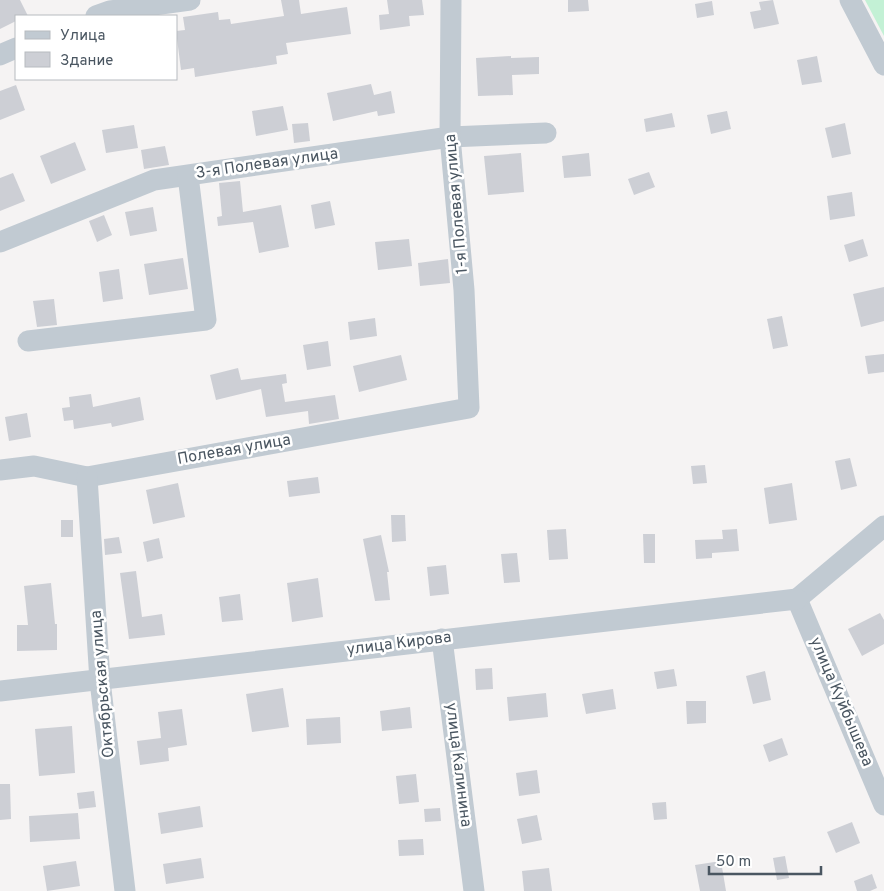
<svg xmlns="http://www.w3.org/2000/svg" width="884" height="891" font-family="Overpass,sans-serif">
  <rect width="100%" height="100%" fill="#f5f3f3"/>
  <!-- green -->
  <polygon fill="#c3f1d5" points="865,0 884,0 884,36"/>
  <!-- building -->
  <g fill="#cdcfd5">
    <polygon points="0,0 20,0 28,16 16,16 16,21 0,29"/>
    <polygon points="281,0 299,0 301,14 347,7 351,34 286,43 288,54 276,56 277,64 195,77 194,68 181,70 176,31 185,30 183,17 218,12 219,20 230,19 231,24 284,16"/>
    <polygon points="387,0 422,0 424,15 409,16 410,26 380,30 379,15 389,14"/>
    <polygon points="568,0 588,0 589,11 568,12"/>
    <polygon points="773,0 779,24 754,29 750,12 761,10 759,2"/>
    <polygon points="712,1 714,15 697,18 695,4"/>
    <polygon points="511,56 511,58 539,57 539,74 512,75 513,95 478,96 476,58"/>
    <polygon points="817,56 822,82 802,85 797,60"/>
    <polygon points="371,84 374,95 391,91 395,113 378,116 377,111 333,121 327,93"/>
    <polygon points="16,85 25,110 0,120 0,91"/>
    <polygon points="283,106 288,130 256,136 252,111"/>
    <polygon points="727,111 731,129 711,134 707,115"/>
    <polygon points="672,113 675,127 646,132 644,119"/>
    <polygon points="308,123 310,141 294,143 292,124"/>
    <polygon points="845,123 851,154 832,158 825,128"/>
    <polygon points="134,125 138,148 106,153 102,130"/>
    <polygon points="75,142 86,170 51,184 40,156"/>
    <polygon points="165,146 169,165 144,169 141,150"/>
    <polygon points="521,153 524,192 488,195 484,156"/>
    <polygon points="589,153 591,176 564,178 562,156"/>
    <polygon points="649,172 655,187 634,195 628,179"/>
    <polygon points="13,173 25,201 0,211 0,178"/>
    <polygon points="240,181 243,212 281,205 289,247 259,253 253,222 218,226 217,217 222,216 219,183"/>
    <polygon points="852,192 855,216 830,220 827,196"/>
    <polygon points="330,201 335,225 315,229 311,205"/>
    <polygon points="153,207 157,231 130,236 125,212"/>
    <polygon points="104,215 112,235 97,242 89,221"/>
    <polygon points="409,239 412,266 378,270 375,242"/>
    <polygon points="863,239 868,256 849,262 844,245"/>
    <polygon points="183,258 188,289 149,295 144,264"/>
    <polygon points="448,259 450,283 420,286 418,263"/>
    <polygon points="119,269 123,299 103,302 99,272"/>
    <polygon points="884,287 884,321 861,327 853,294"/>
    <polygon points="54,299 57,325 37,327 33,301"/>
    <polygon points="782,316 788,346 773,349 767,319"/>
    <polygon points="375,318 377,336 350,340 348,322"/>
    <polygon points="328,341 331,366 307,370 303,345"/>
    <polygon points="884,354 884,372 868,374 865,356"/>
    <polygon points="401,355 407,380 359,392 353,366"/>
    <polygon points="238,368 241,380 286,374 287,383 282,384 285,402 335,395 339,419 309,424 308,411 266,417 261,389 216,400 210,375"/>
    <polygon points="91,394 93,407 140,397 144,420 112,427 111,423 74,429 73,420 64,421 62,408 70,407 69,397"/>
    <polygon points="27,413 31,437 9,441 5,417"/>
    <polygon points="850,458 857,486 841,490 835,461"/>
    <polygon points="705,465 707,483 693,484 691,466"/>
    <polygon points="318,477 320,493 289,497 287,481"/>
    <polygon points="178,483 185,517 153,524 146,490"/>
    <polygon points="792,483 797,520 769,524 764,488"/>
    <polygon points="391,515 405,515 406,541 392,542"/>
    <rect x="61" y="520" width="12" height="17"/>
    <polygon points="566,529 568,559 549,560 547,530"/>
    <polygon points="737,529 739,551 712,553 712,558 696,559 695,540 723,539 722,530"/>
    <polygon points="643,534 655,534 655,563 644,563"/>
    <polygon points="381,535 389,572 387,572 390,600 375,601 363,539"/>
    <polygon points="119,537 122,553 105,555 104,539"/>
    <polygon points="159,538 163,558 147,562 143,542"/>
    <polygon points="517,553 520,582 504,583 501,554"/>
    <polygon points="446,565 449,594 430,596 427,567"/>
    <polygon points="136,571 142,617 162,614 165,635 129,639 120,573"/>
    <polygon points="318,578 323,617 292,622 287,583"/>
    <polygon points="51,583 55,624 57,624 57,650 17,651 17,625 28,625 24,586"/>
    <polygon points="240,594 243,620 222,622 219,597"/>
    <polygon points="880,613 884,620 884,644 862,656 848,629"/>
    <polygon points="492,668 493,689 476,690 475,669"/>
    <polygon points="674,669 677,686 657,689 654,672"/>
    <polygon points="765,671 771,700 753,704 746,676"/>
    <polygon points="283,688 289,727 252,732 246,694"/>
    <polygon points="613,689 616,709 586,714 582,694"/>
    <polygon points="546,693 548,717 509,721 507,697"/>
    <polygon points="686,701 706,701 706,723 687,724"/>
    <polygon points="410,707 412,728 382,731 380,711"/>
    <polygon points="182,709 187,745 168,748 169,761 140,765 137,741 161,738 158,712"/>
    <polygon points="340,717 341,743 307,745 306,719"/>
    <polygon points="72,726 75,773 39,776 35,729"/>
    <polygon points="782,738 788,755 769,762 763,745"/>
    <polygon points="537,770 540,793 519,796 516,773"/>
    <polygon points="416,774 419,802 399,804 396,776"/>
    <polygon points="0,784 10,784 11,819 0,820"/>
    <polygon points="94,791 96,807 79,809 77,793"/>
    <polygon points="666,802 667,819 654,820 652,803"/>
    <polygon points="200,806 203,827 161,834 158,813"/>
    <polygon points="440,808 441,821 425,822 424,809"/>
    <polygon points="78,813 80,839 30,842 29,816"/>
    <polygon points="537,815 542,840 522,844 517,819"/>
    <polygon points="852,822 860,843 836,853 827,832"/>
    <polygon points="423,839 424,855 399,856 398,840"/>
    <polygon points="785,856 789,878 777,880 773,858"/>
    <polygon points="201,858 204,878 166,884 163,864"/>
    <polygon points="76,861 80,886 47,891 43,866"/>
    <polygon points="721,861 726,891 700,891 695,865"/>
    <polygon points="549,868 552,891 524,891 522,871"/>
    <polygon points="872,874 877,888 870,891 857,891 854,881"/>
  </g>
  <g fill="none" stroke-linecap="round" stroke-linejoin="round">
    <!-- minor -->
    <g stroke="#c1cad2" stroke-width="21">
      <polyline points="850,0 884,65"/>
      <polyline points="96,16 110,11 190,0"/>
      <polyline points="0,55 16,48"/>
      <polyline points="0,242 154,180 450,137 546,133"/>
      <polyline points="28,341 206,320 188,176"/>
      <polyline points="0,470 34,466 87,477 469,408 464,290 450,137 451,0"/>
      <polyline points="87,477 100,681 125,891"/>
      <polyline points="797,599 884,805"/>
      <polyline points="797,599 884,526"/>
      <polyline points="442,639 474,891"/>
      <polyline points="0,691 797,599"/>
    </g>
  </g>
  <g text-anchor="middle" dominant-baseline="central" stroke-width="5" stroke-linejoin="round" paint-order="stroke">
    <!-- street labels -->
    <g font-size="16" fill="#4a5661" stroke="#fff">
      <text transform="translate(267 164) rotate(-8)">3-я Полевая улица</text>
      <text transform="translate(457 204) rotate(-95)">1-я Полевая улица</text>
      <text transform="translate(234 450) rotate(-10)">Полевая улица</text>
      <text transform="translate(399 644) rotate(-7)">улица Кирова</text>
      <text transform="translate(103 684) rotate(-95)">Октябрьская улица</text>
      <text transform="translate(841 702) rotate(67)">улица Куйбышева</text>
      <text transform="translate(458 765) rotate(83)">улица Калинина</text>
    </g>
  </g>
  <!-- legend -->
  <rect x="15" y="15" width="162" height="65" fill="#ffffff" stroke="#b7bbc0"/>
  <rect x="25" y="31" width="25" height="8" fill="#c1cad2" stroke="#b7bbc0"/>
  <text x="60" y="40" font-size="15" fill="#4a5661">Улица</text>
  <rect x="25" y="52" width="25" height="15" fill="#cdcfd5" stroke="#b7bbc0"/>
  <text x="60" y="65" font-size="15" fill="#4a5661">Здание</text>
  <!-- scale -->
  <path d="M709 866v8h112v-8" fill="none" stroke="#4a5661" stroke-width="2.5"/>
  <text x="716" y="866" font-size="15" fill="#4a5661" stroke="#ffffff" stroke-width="4" paint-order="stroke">50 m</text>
</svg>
